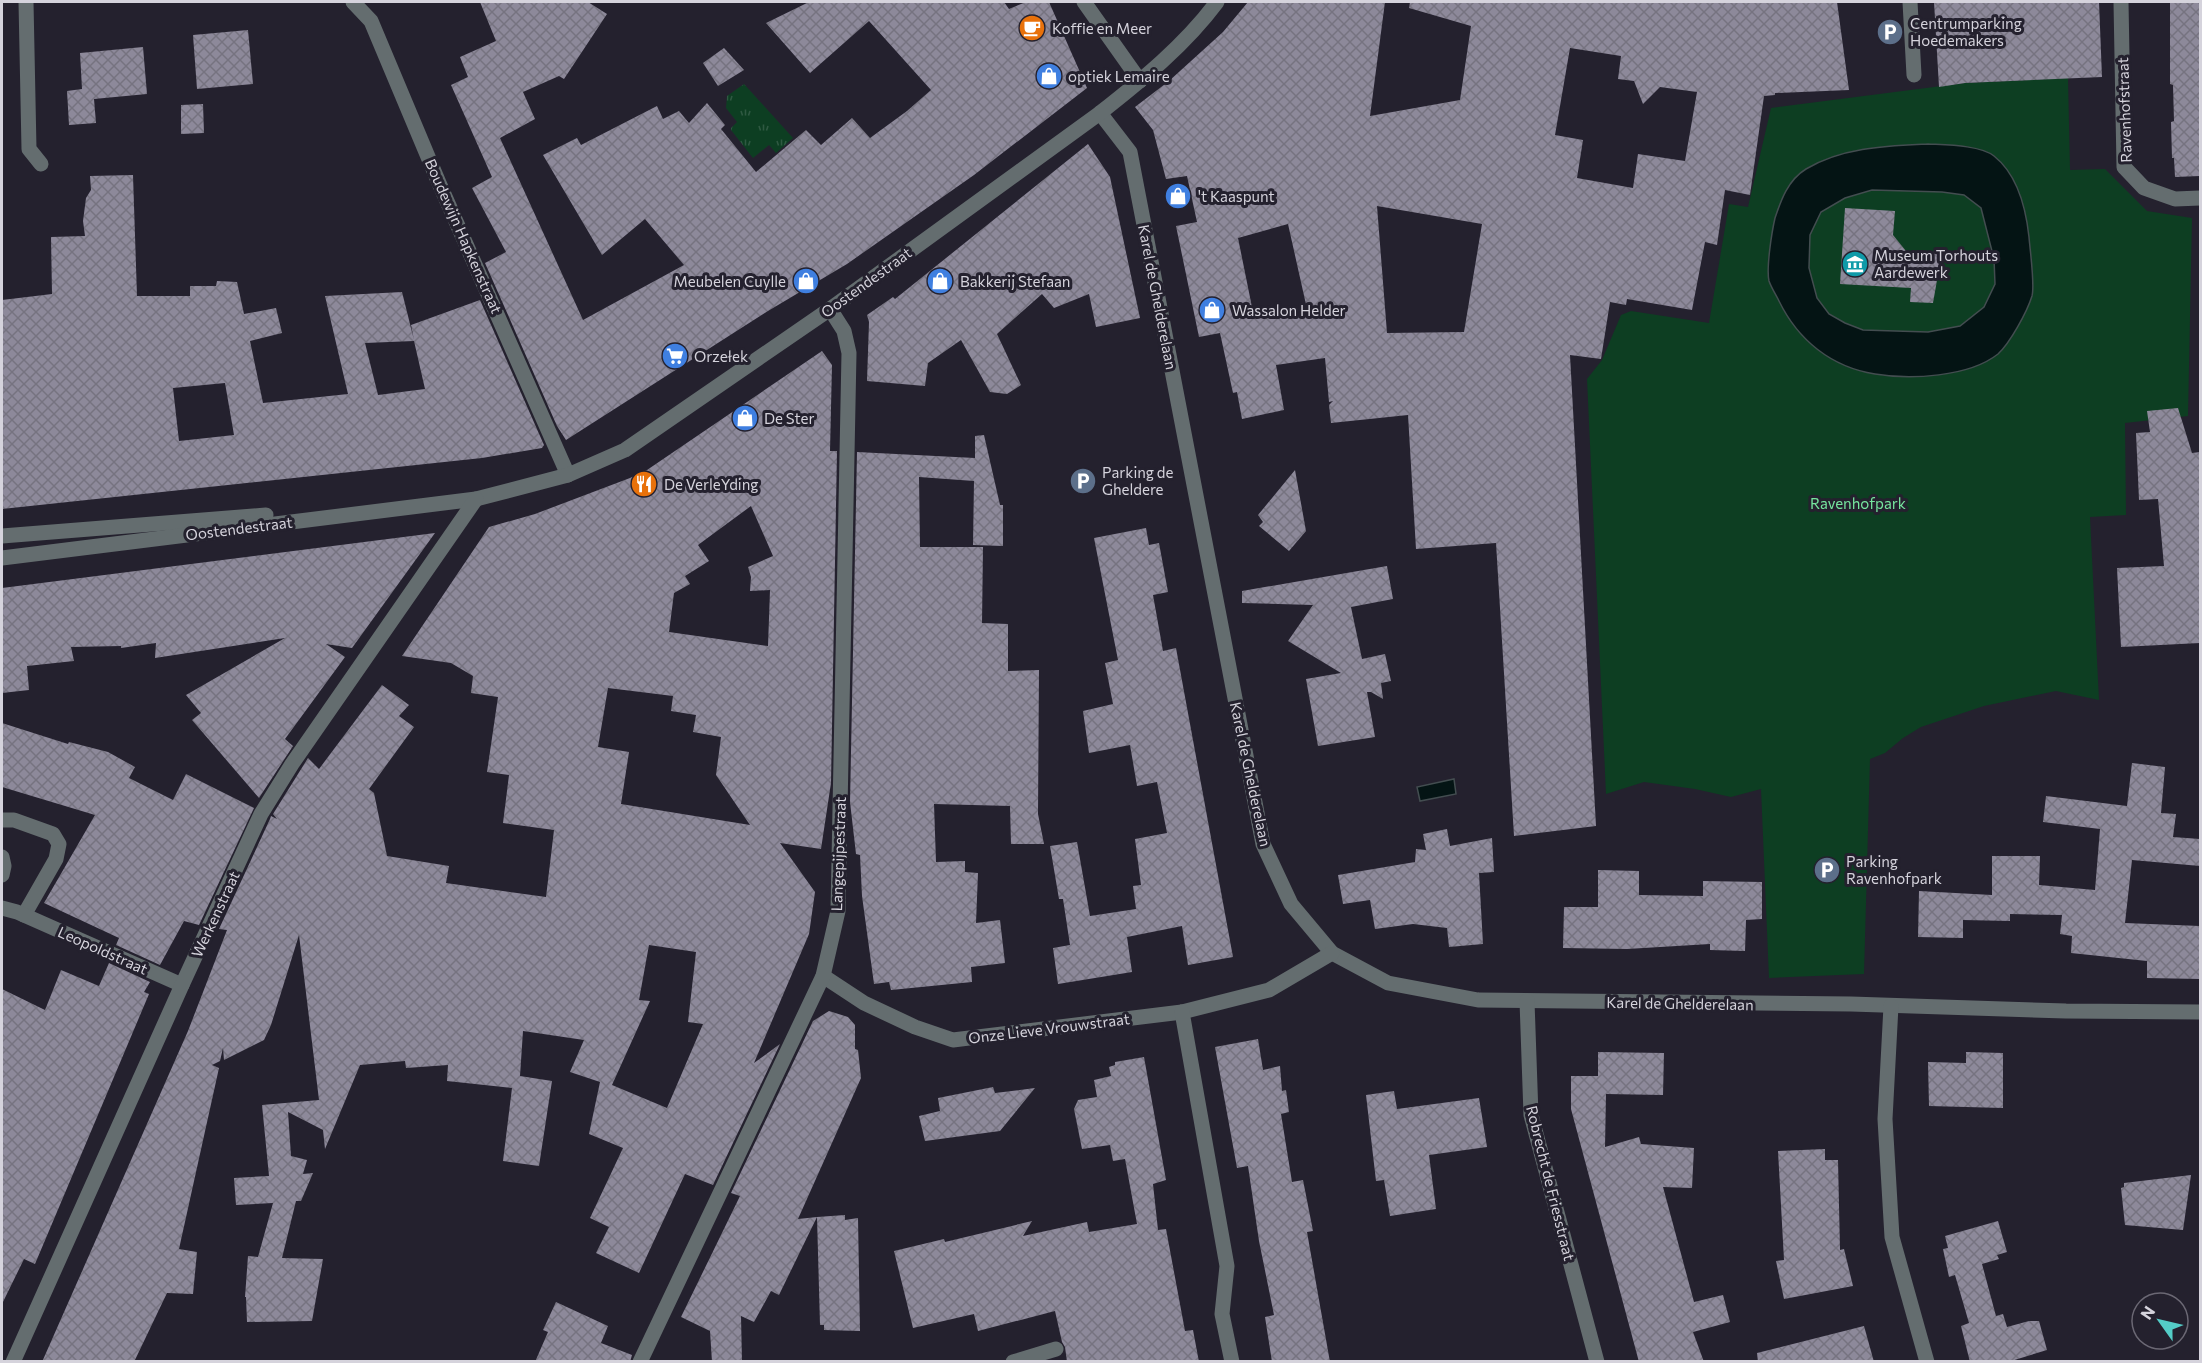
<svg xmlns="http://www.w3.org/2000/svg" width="2202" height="1363" font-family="Commissioner,sans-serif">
  <defs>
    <pattern id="grass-tufts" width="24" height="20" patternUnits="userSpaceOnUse" patternTransform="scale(1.5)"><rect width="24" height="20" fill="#0d3e22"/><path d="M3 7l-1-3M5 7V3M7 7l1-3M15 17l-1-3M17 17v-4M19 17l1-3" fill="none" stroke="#2f5942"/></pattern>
    <pattern id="building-cross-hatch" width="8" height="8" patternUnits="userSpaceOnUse" patternTransform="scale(1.5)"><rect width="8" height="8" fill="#8d899a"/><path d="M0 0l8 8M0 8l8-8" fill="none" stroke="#767380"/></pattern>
  </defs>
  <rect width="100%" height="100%" fill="#24212e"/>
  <!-- grass -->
  <polygon fill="url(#grass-tufts)" points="744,84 793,138 776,153 769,145 753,158 731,130 731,128 737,122 726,108 727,96"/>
  <!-- green -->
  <polygon fill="#0d3e22" points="2068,78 2070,170 2105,169 2147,211 2192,218 2188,416 2125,423 2126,515 2090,517 2099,700 2056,691 1984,706 1921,727 1903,738 1885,753 1870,759 1864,974 1769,978 1761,789 1731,797 1695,789 1644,782 1606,794 1587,379 1602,360 1621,315 1631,311 1709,323 1729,204 1748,207 1771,108 1965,83"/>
  <!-- water -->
  <g fill="#041414" stroke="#434d50" stroke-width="1.5" fill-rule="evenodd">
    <path d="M1928,144C1946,145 1980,145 1994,156C2018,175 2026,209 2029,237C2030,250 2035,285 2032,296C2027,312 2010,343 1998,354C1969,377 1910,380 1875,374C1831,367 1798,340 1779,301C1776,295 1771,287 1769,281C1766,268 1772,231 1775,218C1781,200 1788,180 1806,169C1843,147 1887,146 1928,144ZM1872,190L1942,192L1964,195L1981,208L1994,259L1995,284L1984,307L1960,326L1928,332L1863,330L1845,323L1829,314L1817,298L1809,268L1810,235L1821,212L1845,198Z"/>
    <polygon points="1454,779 1456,794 1420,801 1417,787"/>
  </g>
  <!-- building -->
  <g fill="url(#building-cross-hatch)" fill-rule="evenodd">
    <polygon points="480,2 588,2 607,14 564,79 559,76 523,92 535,119 500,138 583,320 684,265 645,219 602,255 543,155 577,138 581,145 657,106 663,119 679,111 689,123 707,103 725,125 721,129 756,172 806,130 821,145 852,118 870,138 907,111 931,90 869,21 810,73 766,23 809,2 1004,2 1009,9 1026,2 1049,2 1087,88 974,175 847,264 768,311 566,440 557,426 485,263 506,252 472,188 492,177 451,85 468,77 460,57 496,41"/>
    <path d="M1248,2H1385L1370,116L1460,100L1471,26L1409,8L1410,2H1837L1849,90L1775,93V95L1764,96L1750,195L1725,190L1717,245L1705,242L1692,310L1627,299L1626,305L1610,302L1601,359L1570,355L1596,826L1514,836L1496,543L1416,549L1408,415L1331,423L1329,405L1333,401L1329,402L1325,358L1276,365L1284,410L1242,419L1237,392L1233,393L1220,333L1199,337L1176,226L1197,222L1187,176L1166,179L1153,130L1135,107L1169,81L1223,32ZM1570,48L1621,56L1618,79L1634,81L1643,104L1660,87L1697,92L1685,161L1638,154L1633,188L1577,178L1583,140L1555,135ZM1377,206L1482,224L1464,332L1387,333ZM1288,224L1307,309L1254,317L1238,238Z"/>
    <polygon points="1934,2 2099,2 2102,77 1965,83 1939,87"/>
    <polygon points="2170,2 2200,2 2200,176 2175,177 2174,158 2172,158 2171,122 2174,121 2173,85 2170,84"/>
    <polygon points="248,30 253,84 197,89 193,35"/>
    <polygon points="143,47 147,94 94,99 96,123 69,125 67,91 82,89 80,53"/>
    <polygon points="724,48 744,70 718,86 703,63"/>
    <polygon points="203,104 204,133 181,134 181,105"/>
    <polygon points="1088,144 1110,177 1140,318 1096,327 1089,294 1054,308 1042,294 997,334 1021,385 1007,394 990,392 961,340 928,363 925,386 867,381 869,322 867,315 893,297 895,299"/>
    <path d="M133,175L137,296H190V286H216L217,281L237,282L244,314L276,308L282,333L250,341L263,403L348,394L325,296L402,292L414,340L411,325L480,300L544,445L542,448L482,458L2,509V300L52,294L51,237L85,236L83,221L86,198L91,190L90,176ZM414,341L425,389L378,395L365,343ZM225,383L234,435L179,441L173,388Z"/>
    <polygon points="1845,208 1895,211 1893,235 1906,251 1942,252 1933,303 1910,302 1911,288 1840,284"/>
    <path d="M822,351L832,365L830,451H837L831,783L821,849L780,843L815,892L809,934L754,1063L780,1044L713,1185L685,1174L639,1273L596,1253L609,1227L590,1218L623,1148L589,1134L600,1082L570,1072L584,1040L523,1031L520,1076L552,1081L539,1166L503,1161L512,1088L447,1081L448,1065L406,1068L405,1061L360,1065L325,1149L323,1130L288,1112L291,1156L307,1160L303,1174L313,1173L301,1201H296L282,1258L323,1259L312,1321L247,1322L246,1297H245L248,1256L258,1257L273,1203L236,1205L234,1178L269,1176L262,1105L319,1100L299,935L271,1025L264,1040L224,1060L223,1048L220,1061L212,1065L219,1068L179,1249L197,1252L193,1294L167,1293L134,1362H42L188,1031L227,930L219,929L270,819L271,816L277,819L273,814L308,758L319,769L382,685L409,705L399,716L414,727L369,789L374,793L387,856L449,866L446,883L546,897L554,830L503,823L509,775L487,772L498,697L471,693L473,676L451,663L402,656L489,527L535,514L630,478L647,470ZM751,506L773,556L748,567L751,577L750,591L770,590L768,646L669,632L674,593L690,584L685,576L709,561L698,545ZM608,688L673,696L671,711L696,715L693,732L721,737L716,775L750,825L621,804L629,752L598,747ZM649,945L696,952L688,1022L703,1024L667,1108L612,1085L650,1001L639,1000Z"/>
    <polygon points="2178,408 2192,453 2200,452 2200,643 2121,647 2117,568 2164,566 2158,499 2139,500 2136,433 2150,432 2147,411"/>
    <polygon points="984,435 1000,505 1003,505 1003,546 973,545 974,481 919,477 920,547 983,547 982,623 1008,624 1008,671 1039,670 1038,814 1044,844 1011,844 1010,806 934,804 936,862 965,861 965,872 978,873 976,923 1000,920 1005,963 971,967 972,982 891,990 889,982 874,984 862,896 860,855 856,854 850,802 857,452 975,458 975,436"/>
    <polygon points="1295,470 1306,531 1289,551 1259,526 1263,522 1258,515"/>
    <polygon points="1146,528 1149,545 1159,543 1168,592 1153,595 1163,651 1176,648 1233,957 1188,965 1182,926 1127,937 1132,972 1058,984 1053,948 1070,945 1063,899 1059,899 1050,846 1077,842 1090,916 1136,909 1133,886 1141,885 1135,839 1167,833 1157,782 1137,786 1130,745 1089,753 1083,711 1113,704 1105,663 1118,660 1094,538"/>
    <polygon points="435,533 352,648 326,644 345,657 285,739 293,746 259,798 192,720 201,713 186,695 285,638 155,658 156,643 121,648 121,646 71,647 74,661 27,666 29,690 2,693 2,588"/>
    <polygon points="1387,566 1393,599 1351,607 1362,659 1385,654 1391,681 1381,683 1383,699 1371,692 1367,692 1375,737 1318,746 1306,679 1341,673 1288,641 1313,605 1242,603 1242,591"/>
    <polygon points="2,723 68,744 69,742 108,752 135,767 129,778 173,800 186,774 254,808 199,925 184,921 160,965 116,945 119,938 44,903 95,815 2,787"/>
    <polygon points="2132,763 2165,767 2161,813 2176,814 2173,837 2200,839 2200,866 2132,860 2125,923 2200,926 2200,979 2147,978 2147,961 2071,953 2072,936 2060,934 2062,915 2010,914 2010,921 1963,920 1963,938 1918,937 1919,891 1992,895 1992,856 2040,856 2039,885 2095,890 2100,829 2043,822 2046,796 2127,806"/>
    <polygon points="1447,829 1450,846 1492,838 1494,872 1479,873 1483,944 1449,947 1447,928 1413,924 1375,929 1370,900 1343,904 1338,875 1415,862 1416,849 1426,850 1423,834"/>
    <polygon points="1598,870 1639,871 1639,895 1703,896 1703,881 1762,882 1762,919 1746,920 1745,951 1710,950 1710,944 1627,949 1563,948 1564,907 1598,907"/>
    <polygon points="109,963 150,982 144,992 149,994 35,1264 24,1259 2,1304 2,989 45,1010 61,970 99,986"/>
    <polygon points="829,1011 848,1017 855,1025 855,1049 858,1050 861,1078 798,1219 817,1217 779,1295 771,1291 754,1322 741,1316 742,1362 712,1362 710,1331 681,1317 740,1196 731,1193 813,1021"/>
    <polygon points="1258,1039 1263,1070 1280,1066 1282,1091 1286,1090 1289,1112 1281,1114 1292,1182 1303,1180 1313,1231 1307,1232 1330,1362 1272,1362 1265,1317 1274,1315 1259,1241 1248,1166 1237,1168 1215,1047"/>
    <polygon points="1598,1052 1664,1053 1663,1095 1606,1094 1605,1147 1639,1137 1641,1144 1694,1148 1692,1188 1663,1187 1694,1302 1723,1295 1730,1322 1693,1332 1704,1362 1639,1362 1571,1109 1571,1076 1598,1076"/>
    <polygon points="1966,1052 2003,1053 2003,1108 1929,1106 1928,1062 1966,1063"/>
    <polygon points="1144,1057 1166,1180 1153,1184 1158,1230 1166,1229 1185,1331 1193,1330 1199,1362 1067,1362 1065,1347 1062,1342 1055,1311 978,1331 974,1314 913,1328 894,1251 944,1239 945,1242 1032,1221 1023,1236 1087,1222 1089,1232 1137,1224 1125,1159 1113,1161 1110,1145 1082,1149 1074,1109 1078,1100 1097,1097 1094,1080 1111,1076 1109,1067 1115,1065 1115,1062"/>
    <polygon points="993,1087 995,1093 1035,1088 1000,1131 925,1141 919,1116 940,1111 938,1098"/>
    <polygon points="1394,1091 1397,1109 1479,1098 1487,1147 1429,1155 1436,1209 1390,1216 1384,1180 1376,1181 1366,1095"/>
    <polygon points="1825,1149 1825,1160 1838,1160 1840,1250 1844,1249 1853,1286 1784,1299 1776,1261 1784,1260 1778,1151"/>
    <polygon points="2191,1175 2183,1230 2125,1225 2121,1188 2124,1187 2124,1183"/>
    <polygon points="845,1215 845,1220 858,1218 860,1331 824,1330 824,1325 820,1325 817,1217"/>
    <polygon points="1998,1221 2007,1252 1997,1255 1999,1259 1982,1264 1996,1316 2003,1314 2007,1327 2029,1321 2039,1321 2047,1350 2008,1362 1970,1362 1961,1326 1969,1323 1955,1275 1949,1277 1943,1249 1948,1248 1945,1236"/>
    <polygon points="556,1302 608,1326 601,1343 632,1355 630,1362 535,1362 548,1332 543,1330"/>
    <polygon points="1864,1326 1874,1362 1758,1362 1757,1353"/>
  </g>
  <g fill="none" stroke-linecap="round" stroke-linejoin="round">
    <!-- minor -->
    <g stroke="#646d6f" stroke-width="15">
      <polyline points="26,2 29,149 41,164"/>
      <polyline points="353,2 371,21 439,183 568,475"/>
      <polyline points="1084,2 1140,81"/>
      <polyline points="1910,2 1914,75"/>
      <polyline points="2121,2 2124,167 2144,188 2175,199 2200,198"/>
      <polyline points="1100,113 1130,152 1263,844 1291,904 1332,953 1388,983 1478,1000 1851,1004 2066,1011 2200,1012"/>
      <polyline points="2,536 266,515"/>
      <path d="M2,558L476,499L568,475L625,450L830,309L1100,113C1142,80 1185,45 1217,2"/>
      <polyline points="2,820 14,820 53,834 59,844 56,859 24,915"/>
      <polyline points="2,857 4,866 2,875"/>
      <polyline points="2,908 17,912 182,985"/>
      <polyline points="823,976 864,1003 915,1027 953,1040 1182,1012 1269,990 1332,953"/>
      <polyline points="1527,1001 1531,1115 1597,1362"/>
      <polyline points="1891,1006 1885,1119 1892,1237 1927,1362"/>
      <polyline points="1182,1012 1227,1266 1222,1314 1232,1362"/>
      <polyline points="13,1362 182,985 261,814 292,764 476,499"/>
      <polyline points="640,1362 823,976 838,911 849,353 844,331 830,309"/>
      <polyline points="1013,1362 1056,1349"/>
    </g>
  </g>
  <!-- icons -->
  <defs>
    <symbol id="cafe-disc" viewBox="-11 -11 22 22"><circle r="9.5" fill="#e8710a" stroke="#24212e"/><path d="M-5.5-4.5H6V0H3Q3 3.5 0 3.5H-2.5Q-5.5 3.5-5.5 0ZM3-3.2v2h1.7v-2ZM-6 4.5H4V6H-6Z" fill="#fff"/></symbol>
    <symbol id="parking-disc" viewBox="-11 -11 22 22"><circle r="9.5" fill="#5c6f8a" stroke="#24212e"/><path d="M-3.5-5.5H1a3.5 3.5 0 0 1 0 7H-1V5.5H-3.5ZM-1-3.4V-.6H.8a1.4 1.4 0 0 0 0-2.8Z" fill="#fff"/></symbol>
    <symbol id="shop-disc" viewBox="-11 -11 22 22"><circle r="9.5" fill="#3f7fe0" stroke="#24212e"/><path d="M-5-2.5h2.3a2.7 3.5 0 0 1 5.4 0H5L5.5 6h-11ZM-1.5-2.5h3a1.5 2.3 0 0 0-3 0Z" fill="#fff"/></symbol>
    <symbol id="museum-disc" viewBox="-11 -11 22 22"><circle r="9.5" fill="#0f9aa8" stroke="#24212e"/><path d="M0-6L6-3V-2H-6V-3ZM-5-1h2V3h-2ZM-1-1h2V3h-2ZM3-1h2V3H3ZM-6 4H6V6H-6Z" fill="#fff"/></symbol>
    <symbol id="supermarket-disc" viewBox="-11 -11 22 22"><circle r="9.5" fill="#3f7fe0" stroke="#24212e"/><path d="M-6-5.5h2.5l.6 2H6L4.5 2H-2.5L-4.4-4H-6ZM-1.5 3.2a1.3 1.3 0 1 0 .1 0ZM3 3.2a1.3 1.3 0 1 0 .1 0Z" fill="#fff"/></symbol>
    <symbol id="restaurant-disc" viewBox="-11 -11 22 22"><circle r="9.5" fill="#e8710a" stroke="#24212e"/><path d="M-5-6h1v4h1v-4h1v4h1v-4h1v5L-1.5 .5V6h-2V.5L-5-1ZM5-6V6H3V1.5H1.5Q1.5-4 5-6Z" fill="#fff"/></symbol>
  </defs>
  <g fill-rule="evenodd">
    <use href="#cafe-disc" x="1017" y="13" width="30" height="30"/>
    <use href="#parking-disc" x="1875" y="17" width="30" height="30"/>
    <use href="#shop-disc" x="1034" y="61" width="30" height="30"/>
    <use href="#shop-disc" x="1163" y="181" width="30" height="30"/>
    <use href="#museum-disc" x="1840" y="249" width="30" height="30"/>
    <use href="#shop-disc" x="791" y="266" width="30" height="30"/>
    <use href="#shop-disc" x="925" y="266" width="30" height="30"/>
    <use href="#shop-disc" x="1197" y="295" width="30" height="30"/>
    <use href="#supermarket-disc" x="660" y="341" width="30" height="30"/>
    <use href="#shop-disc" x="730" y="403" width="30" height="30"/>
    <use href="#parking-disc" x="1068" y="466" width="30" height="30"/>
    <use href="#restaurant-disc" x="629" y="469" width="30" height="30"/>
    <use href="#parking-disc" x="1812" y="855" width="30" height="30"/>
  </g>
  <g text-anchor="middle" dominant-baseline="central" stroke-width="6" stroke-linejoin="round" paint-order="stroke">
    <!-- poi labels -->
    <g font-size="15" fill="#d5d3dc" stroke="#24212e" text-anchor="start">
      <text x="1910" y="23">Centrumparking<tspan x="1910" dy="17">Hoedemakers</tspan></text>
      <text x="1052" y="28">Koffie en Meer</text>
      <text x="1068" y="76">optiek Lemaire</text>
      <text x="1198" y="196">'t Kaaspunt</text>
      <text x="1874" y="255">Museum Torhouts<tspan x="1874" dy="17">Aardewerk</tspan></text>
      <text x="786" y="281" text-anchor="end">Meubelen Cuylle</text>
      <text x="960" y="281">Bakkerij Stefaan</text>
      <text x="1232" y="310">Wassalon Helder</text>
      <text x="694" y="356">Orzełek</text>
      <text x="764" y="418">De Ster</text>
      <text x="1102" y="472">Parking de<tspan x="1102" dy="17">Gheldere</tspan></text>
      <text x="664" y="484">De VerleYding</text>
      <text x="1846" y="861">Parking<tspan x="1846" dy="17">Ravenhofpark</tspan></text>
    </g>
    <!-- street labels -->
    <g font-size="15" fill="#d5d3dc" stroke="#24212e">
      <text transform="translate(2124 110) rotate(-92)">Ravenhofstraat</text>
      <text transform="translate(464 236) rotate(66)">Boudewijn Hapkenstraat</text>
      <text transform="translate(866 282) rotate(-36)">Oostendestraat</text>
      <text transform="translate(1158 297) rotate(79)">Karel de Ghelderelaan</text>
      <text transform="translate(239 528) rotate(-7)">Oostendestraat</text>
      <text transform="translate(1251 774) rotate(78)">Karel de Ghelderelaan</text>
      <text transform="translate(838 854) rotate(-88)">Langepijpestraat</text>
      <text transform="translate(215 914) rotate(-65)">Werkenstraat</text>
      <text transform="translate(103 950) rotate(24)">Leopoldstraat</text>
      <text transform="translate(1680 1003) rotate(1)">Karel de Ghelderelaan</text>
      <text transform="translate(1049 1028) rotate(-7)">Onze Lieve Vrouwstraat</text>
      <text transform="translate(1551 1183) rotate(76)">Robrecht de Friesstraat</text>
    </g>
    <!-- park labels -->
    <g font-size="15" fill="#76e69f" stroke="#24212e">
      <text x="1858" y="503">Ravenhofpark</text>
    </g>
  </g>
  <!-- border -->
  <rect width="2202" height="1363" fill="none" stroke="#d5d3dc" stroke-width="6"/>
  <!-- north arrow -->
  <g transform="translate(2160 1321) rotate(304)"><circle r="28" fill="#24212e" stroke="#6b6874" stroke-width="1.5"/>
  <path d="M0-4.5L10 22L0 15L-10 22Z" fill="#54cdc7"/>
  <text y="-9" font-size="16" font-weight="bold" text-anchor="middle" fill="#d5d3dc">N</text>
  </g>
</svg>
